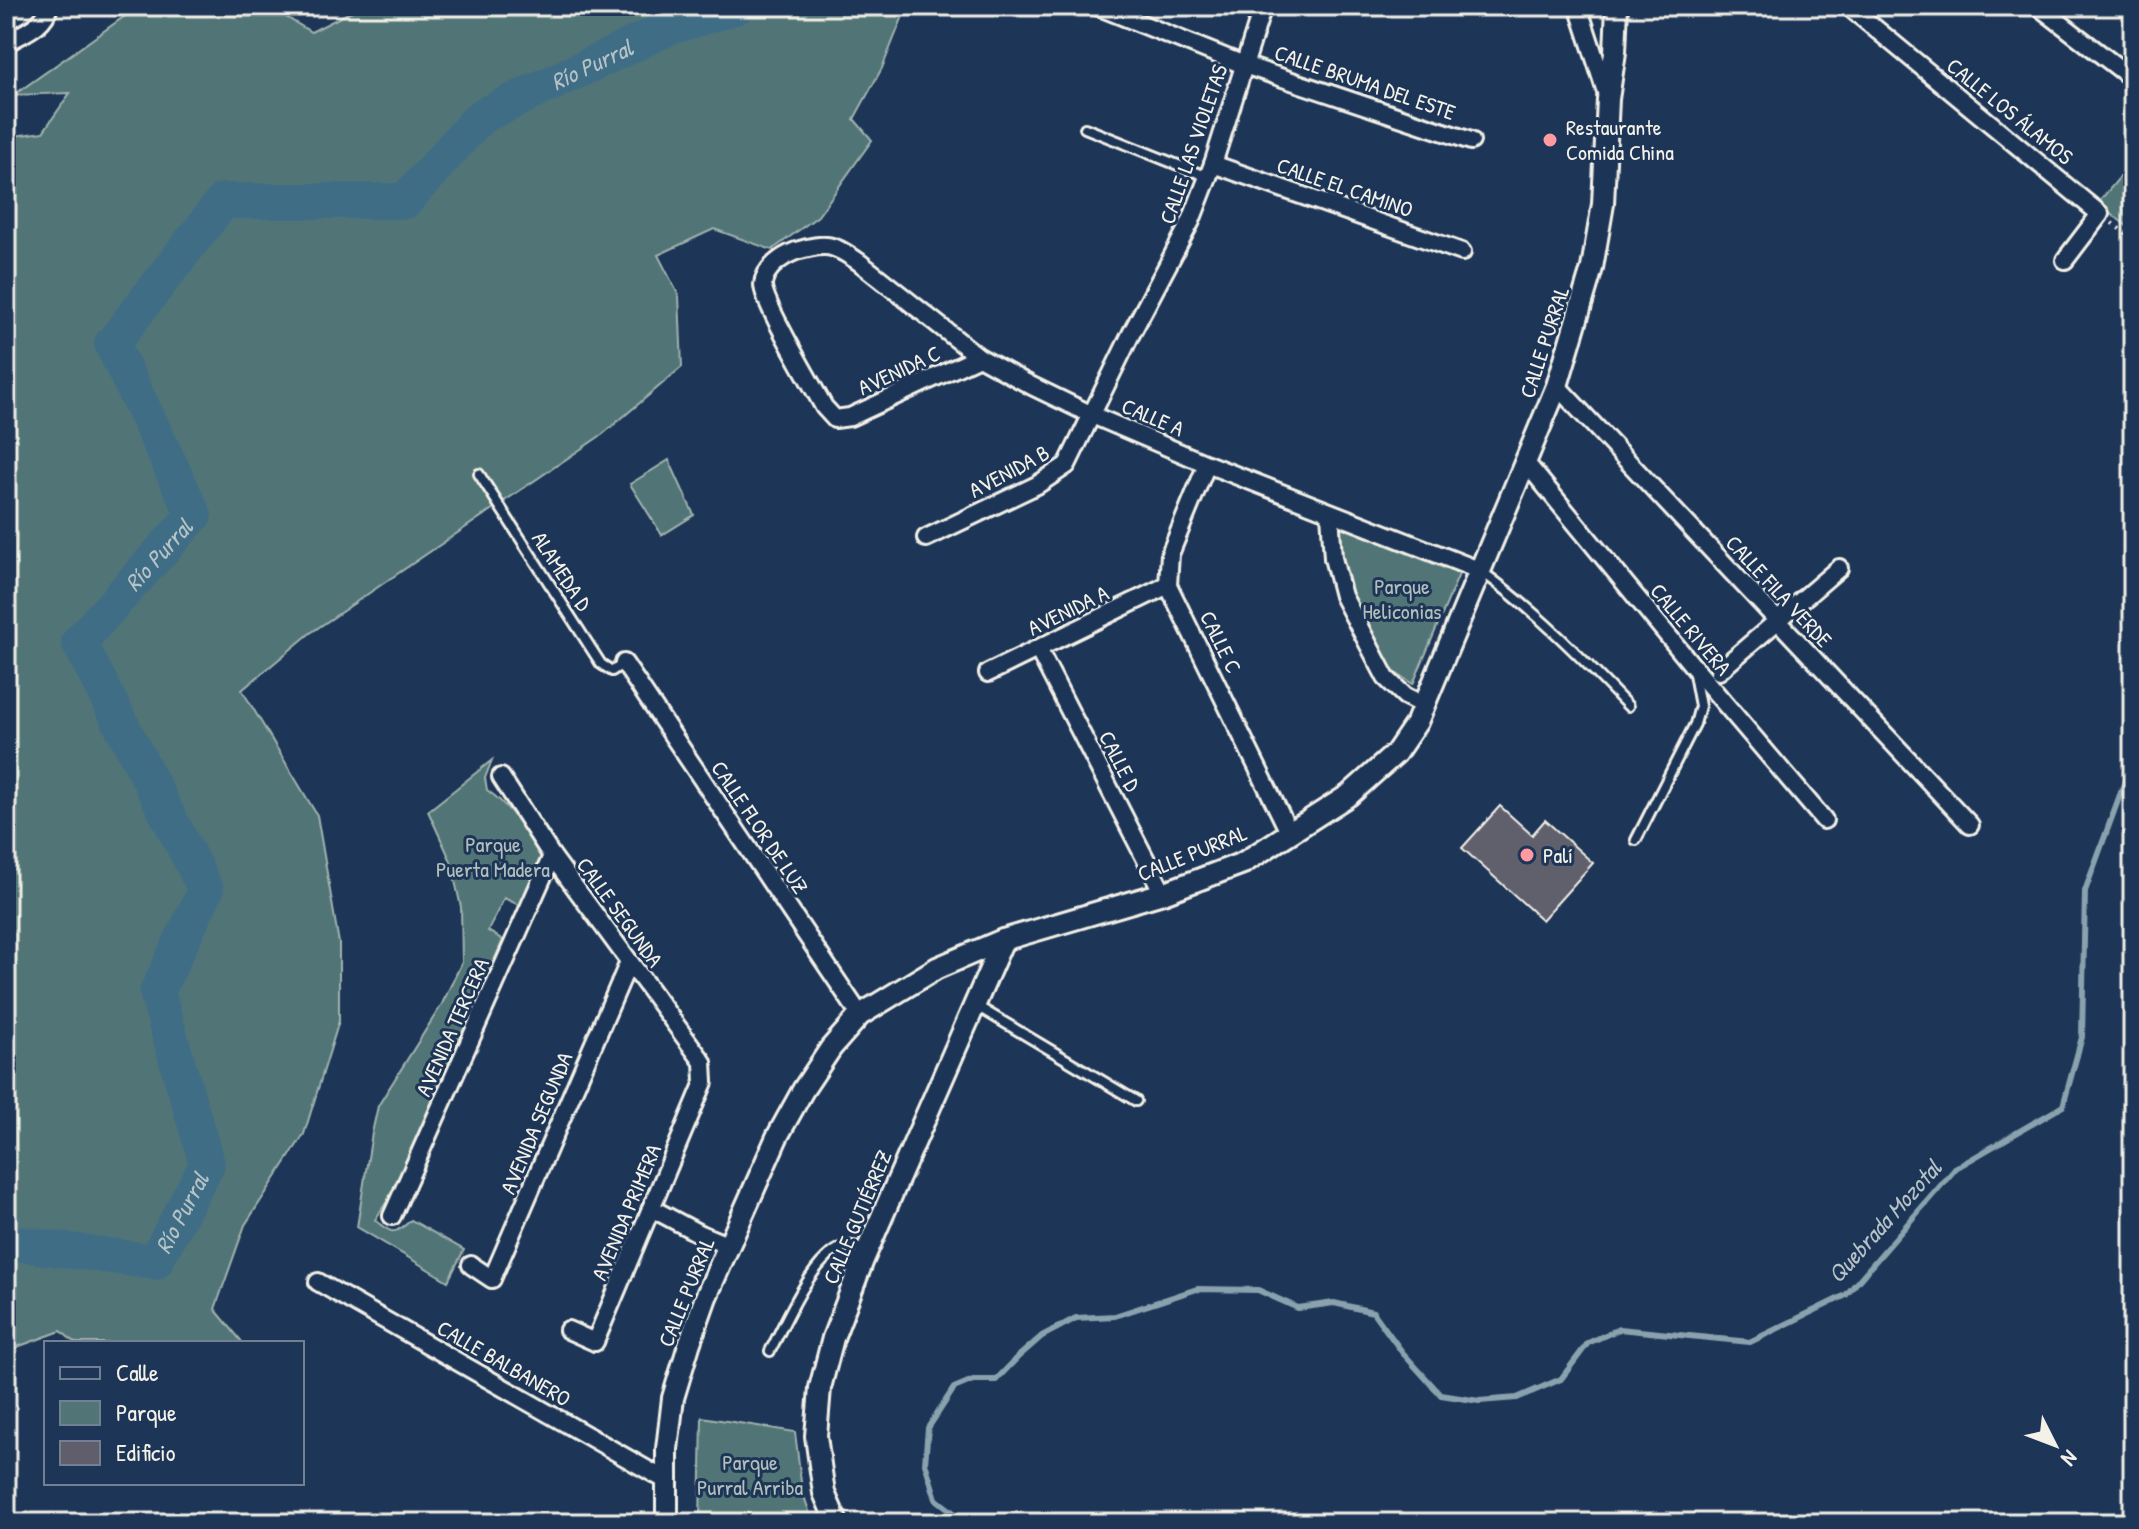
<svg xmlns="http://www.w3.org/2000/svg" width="2139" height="1529" font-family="'Patrick Hand',sans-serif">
  <rect width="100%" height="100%" fill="#1d3557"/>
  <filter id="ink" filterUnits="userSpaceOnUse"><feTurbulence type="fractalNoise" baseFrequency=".0125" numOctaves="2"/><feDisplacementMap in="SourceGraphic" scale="16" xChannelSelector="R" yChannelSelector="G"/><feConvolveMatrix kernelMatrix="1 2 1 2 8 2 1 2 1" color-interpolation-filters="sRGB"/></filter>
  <g filter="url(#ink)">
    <!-- green -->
    <g fill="#517576" stroke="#a2b3af" stroke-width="2">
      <polygon points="139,6 268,6 311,32 362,6 907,6 882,68 854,119 872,140 818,216 772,250 714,229 658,255 679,296 682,367 603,434 309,634 242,690 317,815 339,943 339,1021 304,1134 245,1225 215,1309 243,1343 75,1343 61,1331 6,1351 6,137 43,132 70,93 14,95"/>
      <polygon points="2133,161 2133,231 2098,203"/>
      <polygon points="669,460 694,515 662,535 630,484"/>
      <polygon points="1340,526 1459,574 1413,684 1391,670 1356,604 1337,558"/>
      <path d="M492,760L485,778L487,790C511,807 525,830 542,854L521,906L504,898L488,931L503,940L392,1193L375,1220C392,1235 395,1235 411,1220L464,1250L448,1281L357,1227L372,1133L378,1106L442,1004L462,962L461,907L450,859L428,811Z"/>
      <polygon points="702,1417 795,1432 802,1490 813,1523 700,1523"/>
    </g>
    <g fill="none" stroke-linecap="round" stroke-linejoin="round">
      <!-- stream -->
      <polyline stroke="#89a2ad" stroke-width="6" points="967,1523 936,1499 925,1463 928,1428 954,1388 973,1380 996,1380 1019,1356 1042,1336 1076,1318 1115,1316 1197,1289 1258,1290 1298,1308 1334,1303 1373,1312 1402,1352 1441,1395 1479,1401 1517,1398 1561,1379 1588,1343 1619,1329 1750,1342 1846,1295 1956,1168 2063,1106 2082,1037 2085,891 2133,759"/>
      <!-- river -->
      <path stroke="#416d86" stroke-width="36" id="s1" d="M6,1242L155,1262L207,1164L157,992L206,890L79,642L194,515L112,344L223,201H405L480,117L670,27L738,6"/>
    </g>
    <!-- building -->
    <polygon fill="#615e6c" stroke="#f4f1e8" stroke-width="2" points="1500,806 1532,835 1545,820 1593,863 1542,920 1462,848"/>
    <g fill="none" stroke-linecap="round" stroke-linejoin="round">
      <defs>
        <g id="service">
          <polyline points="1085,128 1208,177"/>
          <polyline points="479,474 601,664 612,671 624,663"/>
          <path d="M1481,571C1536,611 1582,658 1628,706"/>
          <polyline points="1636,840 1695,724 1700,706 1694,674"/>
          <polyline points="975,1005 1136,1101"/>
          <path d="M770,1351C785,1324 815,1249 848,1246C855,1245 860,1248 867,1250"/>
        </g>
        <g id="minor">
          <polyline points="1097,6 1244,65 1471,141"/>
          <polyline points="1578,6 1608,98"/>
          <polyline points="1848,6 2100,214 2065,260"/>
          <polyline points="2038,6 2133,79"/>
          <path d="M6,43C23,33 45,26 49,6"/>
          <polyline points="1213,164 1462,252"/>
          <path d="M979,357L850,417L835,419L824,407C813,386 763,303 763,285C764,268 783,256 796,251C827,242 833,244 859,262L979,357L1032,386L1092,415L1207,464L1481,571"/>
          <polyline points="1557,386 1970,825"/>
          <polyline points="1207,464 1170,554 1168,585 1290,834"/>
          <polyline points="1527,464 1692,665 1824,820"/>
          <polyline points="1330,513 1333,558 1343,596 1386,678 1405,696 1425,706"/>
          <polyline points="926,538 1037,485 1067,465 1131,334 1191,221 1213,164 1263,6"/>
          <polyline points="1038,649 1163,893"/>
          <polyline points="624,663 860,1015"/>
          <polyline points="1719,671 1839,568"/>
          <polyline points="988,673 1168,585"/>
          <polyline points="501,777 552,856 703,1062 704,1082 595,1342 568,1330"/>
          <polyline points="651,1208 700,1234 729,1246"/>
          <polyline points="392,1216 552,856"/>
          <polyline points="471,1265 492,1279 629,962"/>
          <polyline points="318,1282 667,1481"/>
        </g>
        <g id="tertiary">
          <polyline points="667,1523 667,1449 673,1398 689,1345 706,1297 777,1137 803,1090 831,1048 860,1015 937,968 1003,940 1163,893 1243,863 1349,795 1396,753 1417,722 1557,386 1592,268 1603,204 1608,99 1615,52 1617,6"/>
          <polyline points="837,1523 824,1493 816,1436 820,1388 833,1338 863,1260 1003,940"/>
        </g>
      </defs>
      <!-- service casing -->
      <use href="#service" stroke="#f4f1e8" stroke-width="14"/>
      <!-- minor casing -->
      <use href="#minor" stroke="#f4f1e8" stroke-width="22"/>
      <!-- tertiary casing -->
      <use href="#tertiary" stroke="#f4f1e8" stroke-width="26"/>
      <!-- path -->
      <polyline stroke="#f4f1e8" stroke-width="4" stroke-dasharray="2 6" stroke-linecap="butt" points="2112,223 2133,239"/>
      <!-- service -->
      <use href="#service" stroke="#1d3557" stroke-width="8"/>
      <!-- minor -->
      <use href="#minor" stroke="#1d3557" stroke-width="16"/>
      <!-- tertiary -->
      <use href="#tertiary" stroke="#1d3557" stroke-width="20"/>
    </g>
  </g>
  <!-- markers -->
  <g fill="#ff9aa2" stroke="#1d3557" stroke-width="3">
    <circle cx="1550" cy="140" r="8"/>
    <circle cx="1527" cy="855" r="8"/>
  </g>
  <g text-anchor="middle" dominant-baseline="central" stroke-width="6" stroke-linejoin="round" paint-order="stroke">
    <!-- street labels -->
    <g font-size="22" fill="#f4f1e8" stroke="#1d3557">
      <text transform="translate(1365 82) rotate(19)">CALLE BRUMA DEL ESTE</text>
      <text transform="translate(2010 111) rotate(39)">CALLE LOS ÁLAMOS</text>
      <text transform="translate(1193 144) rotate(-71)">CALLE LAS VIOLETAS</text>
      <text transform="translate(1345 187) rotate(19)">CALLE EL CAMINO</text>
      <text transform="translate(1544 342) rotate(-72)">CALLE PURRAL</text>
      <text transform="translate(899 370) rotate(-25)">AVENIDA C</text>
      <text transform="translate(1153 417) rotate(23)">CALLE A</text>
      <text transform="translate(1009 471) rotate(-28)">AVENIDA B</text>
      <text transform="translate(562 571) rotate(57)">ALAMEDA D</text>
      <text transform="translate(1779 591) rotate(47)">CALLE FILA VERDE</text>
      <text transform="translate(1068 610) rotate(-26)">AVENIDA A</text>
      <text transform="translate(1691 629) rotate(50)">CALLE RIVERA</text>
      <text transform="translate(1221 642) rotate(64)">CALLE C</text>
      <text transform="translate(1120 761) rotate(63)">CALLE D</text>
      <text transform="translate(760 827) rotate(56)">CALLE FLOR DE LUZ</text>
      <text transform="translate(1192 853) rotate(-22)">CALLE PURRAL</text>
      <text transform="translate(620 912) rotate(54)">CALLE SEGUNDA</text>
      <text transform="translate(452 1027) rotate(-66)">AVENIDA TERCERA</text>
      <text transform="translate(536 1123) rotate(-67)">AVENIDA SEGUNDA</text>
      <text transform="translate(626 1212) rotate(-67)">AVENIDA PRIMERA</text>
      <text transform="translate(857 1217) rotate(-67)">CALLE GUTIÉRREZ</text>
      <text transform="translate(686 1292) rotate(-68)">CALLE PURRAL</text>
      <text transform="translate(504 1363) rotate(30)">CALLE BALBANERO</text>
    </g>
    <!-- poi labels -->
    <g font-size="22" fill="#f4f1e8" stroke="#1d3557" text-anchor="start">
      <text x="1566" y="127">Restaurante<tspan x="1566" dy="25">Comida China</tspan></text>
      <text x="1543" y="855">Palí</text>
    </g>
    <!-- park labels -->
    <g font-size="22" fill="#b3bfba" stroke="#1d3557">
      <text x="1402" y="586">Parque<tspan x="1402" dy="25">Heliconias</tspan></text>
      <text x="493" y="844">Parque<tspan x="493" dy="25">Puerta Madera</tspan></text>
      <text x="750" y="1462">Parque<tspan x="750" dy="25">Purral Arriba</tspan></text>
    </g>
    <!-- water labels -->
    <g font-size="24" font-style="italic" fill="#b5c3c6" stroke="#1d3557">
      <text stroke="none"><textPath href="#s1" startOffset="1792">Río Purral</textPath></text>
      <text stroke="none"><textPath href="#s1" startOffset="950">Río Purral</textPath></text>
      <text stroke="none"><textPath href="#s1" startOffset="206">Río Purral</textPath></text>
      <text transform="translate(1884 1221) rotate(-48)">Quebrada Mozotal</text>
    </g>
  </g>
  <!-- margin -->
  <rect width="2139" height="1529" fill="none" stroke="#1d3557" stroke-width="32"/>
  <rect x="16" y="16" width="2107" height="1497" fill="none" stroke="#f4f1e8" stroke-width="3" filter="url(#ink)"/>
  <!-- legend -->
  <rect x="44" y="1341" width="260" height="144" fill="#1d3557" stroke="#738091" stroke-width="2"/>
  <rect x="60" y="1367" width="40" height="12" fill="#1d3557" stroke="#738091" stroke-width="2"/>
  <text x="116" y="1381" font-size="24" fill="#f4f1e8">Calle</text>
  <rect x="60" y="1401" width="40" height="24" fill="#517576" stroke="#738091" stroke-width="2"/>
  <text x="116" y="1421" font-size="24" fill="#f4f1e8">Parque</text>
  <rect x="60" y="1441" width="40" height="24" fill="#615e6c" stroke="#738091" stroke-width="2"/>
  <text x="116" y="1461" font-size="24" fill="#f4f1e8">Edificio</text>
  <!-- north arrow -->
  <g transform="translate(2055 1445) rotate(132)" stroke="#1d3557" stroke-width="6" paint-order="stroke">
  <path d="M0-6L14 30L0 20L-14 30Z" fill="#f4f1e8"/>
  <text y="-12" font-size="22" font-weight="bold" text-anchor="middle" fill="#f4f1e8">N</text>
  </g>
</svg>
